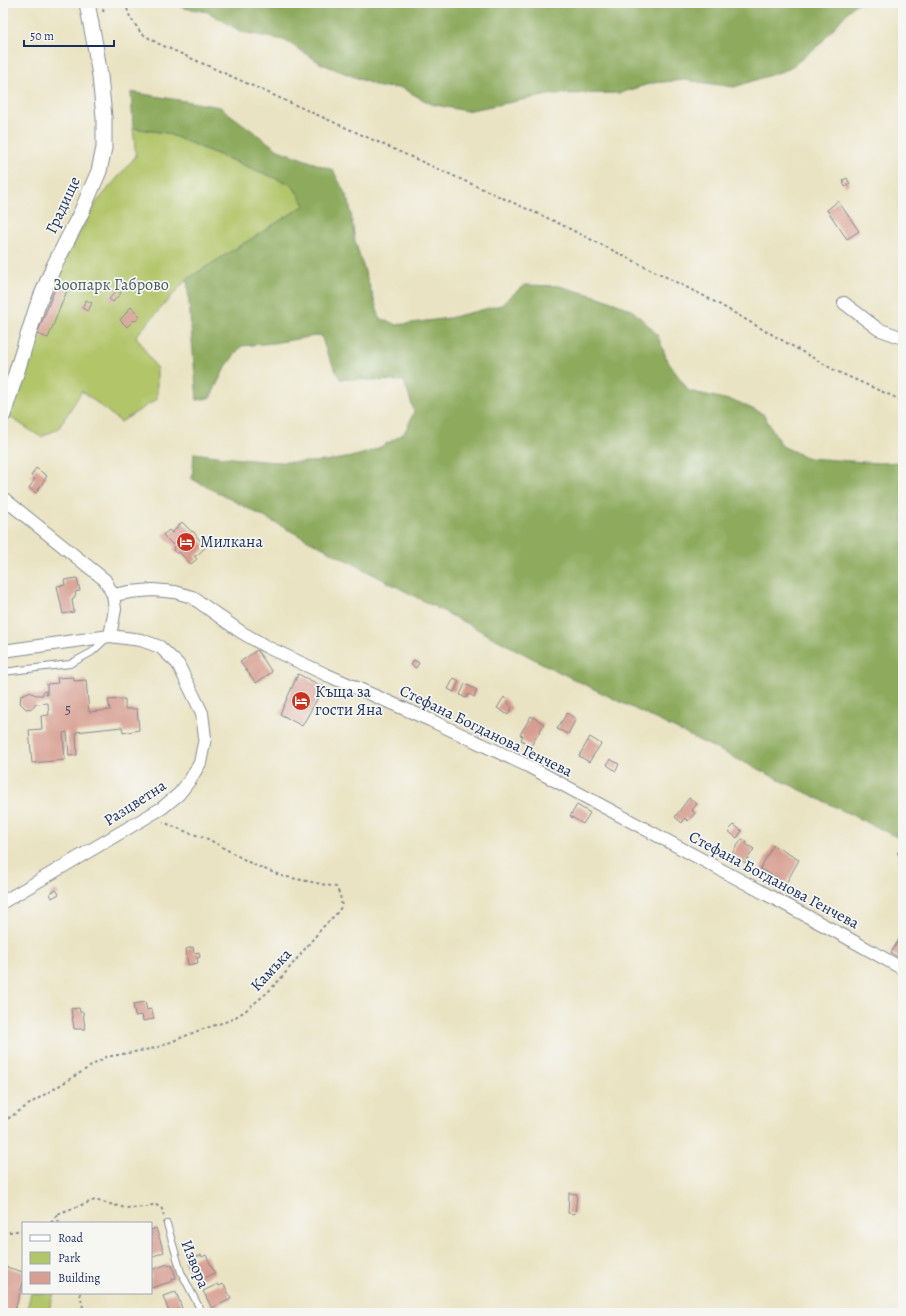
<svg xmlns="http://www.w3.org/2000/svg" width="906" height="1316" font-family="Alegreya,serif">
  <rect width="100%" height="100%" fill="#f6f6f2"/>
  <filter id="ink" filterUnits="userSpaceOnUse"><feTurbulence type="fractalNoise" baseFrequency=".025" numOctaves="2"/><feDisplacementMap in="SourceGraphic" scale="8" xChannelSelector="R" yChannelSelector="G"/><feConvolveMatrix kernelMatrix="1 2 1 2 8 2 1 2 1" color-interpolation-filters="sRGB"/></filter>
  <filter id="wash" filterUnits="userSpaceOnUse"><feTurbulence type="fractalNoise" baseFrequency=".012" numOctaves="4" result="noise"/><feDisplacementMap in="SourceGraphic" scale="16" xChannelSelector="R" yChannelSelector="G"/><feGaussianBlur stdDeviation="0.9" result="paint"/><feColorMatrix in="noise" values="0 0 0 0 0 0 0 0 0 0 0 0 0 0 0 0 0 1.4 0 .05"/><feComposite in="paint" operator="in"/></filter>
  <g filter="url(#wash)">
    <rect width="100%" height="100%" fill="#eae3c3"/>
    <!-- green -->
    <g fill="#b2c569" stroke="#667a64">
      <polygon points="133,128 166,133 292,185 305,205 187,279 136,336 157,369 157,399 121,422 82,391 58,429 41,437 8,416 34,336 60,268 96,203 136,156"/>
      <polygon points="31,1293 54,1293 48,1313 26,1313"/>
    </g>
    <!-- forest -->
    <g fill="#8daa5d" stroke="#546c5e">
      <polygon points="173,3 858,3 853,6 820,44 789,69 734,87 685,80 652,83 620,93 553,94 466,111 431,104 402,88 380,87 322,64 284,40 242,32 208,12 184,8"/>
      <path d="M131,92L220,107L278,150L333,170L349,201L355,241L380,318L397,325L449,318L501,305L524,285L559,286L602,298L632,310L657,334L668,362L689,391L738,402L763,414L782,446L808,458L878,463L903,462V840L553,669L192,479L194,453C252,461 342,474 393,440C397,437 403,435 405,431C409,426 411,418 414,411L404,381L340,379L327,353L321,335L273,343L241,346L225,368L210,398L197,400L187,279L305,205L292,185L166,133L133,128Z"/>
    </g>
    <g id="blocks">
      <!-- building -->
      <g fill="#d79d90">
        <polygon points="847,178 850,184 845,187 843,180"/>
        <polygon points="838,201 859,231 847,239 827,210"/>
        <polygon points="57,284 68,288 48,338 37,334"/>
        <polygon points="117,290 121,293 113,302 109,299"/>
        <polygon points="86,300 92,303 88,311 82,308"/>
        <polygon points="131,307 140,316 136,321 134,320 127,327 120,320"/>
        <polygon points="36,468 47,476 36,493 29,488 35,479 31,476"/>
        <polygon points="182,522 191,531 194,532 197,537 206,547 196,556 194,556 197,559 191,564 179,552 177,554 173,550 175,547 163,535 169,530 172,533"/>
        <polygon points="77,578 80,591 75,592 76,595 72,600 74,612 63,614 57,586 65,585 64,580"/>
        <polygon points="257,650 272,672 256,683 240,662"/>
        <polygon points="414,660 419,663 416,668 411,665"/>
        <polygon points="298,674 324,687 302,726 280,714"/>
        <polygon points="74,677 74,681 86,680 89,712 110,710 108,700 125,699 125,709 137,709 139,730 123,733 122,727 76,732 77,755 69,756 67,732 63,733 65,760 32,763 29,730 42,729 41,716 49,715 48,703 36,704 33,708 26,709 20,703 21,695 29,692 36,695 43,695 43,692 46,691 46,695 47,695 47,684 58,683 57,678"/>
        <polygon points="454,678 459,681 454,692 448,689"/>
        <polygon points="465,684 477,690 474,697 469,694 466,698 460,695"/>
        <polygon points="504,697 512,708 508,715 497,708"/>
        <polygon points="567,713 576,719 568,734 557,729"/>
        <polygon points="531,716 544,724 531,746 521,740 523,736 520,735"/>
        <polygon points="590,737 601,744 589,762 579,756"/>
        <polygon points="610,759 619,764 616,771 607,765"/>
        <polygon points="689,798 697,804 692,810 695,813 688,821 685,818 682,823 675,817"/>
        <polygon points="577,805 590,813 583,824 570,816"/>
        <polygon points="734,825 742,831 737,838 728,831"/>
        <polygon points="742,839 747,842 746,844 754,849 745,863 737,857 734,863 728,859"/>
        <polygon points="773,845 799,860 786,883 760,869"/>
        <polygon points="903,847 903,869 898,864 903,859 897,853"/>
        <polygon points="56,890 59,894 52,898 50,893"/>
        <polygon points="903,932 903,960 891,953"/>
        <polygon points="193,947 194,953 199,952 200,957 197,958 198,963 188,965 186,949"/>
        <polygon points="145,1002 147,1010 151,1009 154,1019 143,1021 142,1015 135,1016 133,1004"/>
        <polygon points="79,1008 80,1012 83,1012 85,1029 74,1029 71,1009"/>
        <polygon points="569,1193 577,1194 575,1214 568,1213"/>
        <polygon points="156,1228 164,1252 151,1257 151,1230"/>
        <polygon points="201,1255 202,1257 206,1255 215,1273 198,1281 189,1264 190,1263 189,1261"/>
        <polygon points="168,1264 168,1266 172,1265 176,1278 172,1279 173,1281 151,1288 151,1270"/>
        <polygon points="3,1266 23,1272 23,1283 14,1313 3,1313"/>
        <polygon points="218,1284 219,1286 224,1284 231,1299 212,1308 203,1291"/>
        <polygon points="176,1292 182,1308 169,1312 163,1296"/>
      </g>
    </g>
  </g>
  <g filter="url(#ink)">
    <use href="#blocks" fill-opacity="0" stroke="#828990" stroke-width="1"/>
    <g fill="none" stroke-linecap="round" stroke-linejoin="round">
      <defs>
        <g id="service">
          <polyline points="3,672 70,664 92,652 107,638"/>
          <polyline points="167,1224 181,1272 198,1305 201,1313"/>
        </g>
        <g id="minor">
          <polyline points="844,303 878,329 903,338"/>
          <polyline points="3,498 105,580 113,595 115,609 110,636"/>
          <polyline points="113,595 130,592 153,590 175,592 192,597 241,632 267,647 327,675 430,720 528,766 844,936 903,969"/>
          <polyline points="3,651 110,636 141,640 160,647 178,664 202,713 205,738 200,763 190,780 179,794 162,808 3,902"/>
        </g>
        <polyline id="tertiary" points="3,415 37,307 53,268 81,213 99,171 104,148 104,117 100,76 95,45 87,3"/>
      </defs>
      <!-- service casing -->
      <use href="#service" stroke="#828990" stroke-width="8"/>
      <!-- minor casing -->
      <use href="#minor" stroke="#828990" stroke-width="14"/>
      <!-- tertiary casing -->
      <use href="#tertiary" stroke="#828990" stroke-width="17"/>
      <!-- path -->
      <g stroke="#828990" stroke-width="2" stroke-dasharray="3 3" stroke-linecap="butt">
        <polyline points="125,3 130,17 141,33 157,43 554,221 708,298 836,371 903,401"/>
        <polyline points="103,12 105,3"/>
        <polyline points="3,1122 34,1101 106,1057 156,1048 200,1030 231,1020 245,1011 268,992 282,977 322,928 336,914 342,906 340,895 336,887 282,876 252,864 208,839 187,832 163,822"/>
        <polyline points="57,1214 59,1223"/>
        <polyline points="51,1223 57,1214 95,1200 126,1208 147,1207 155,1204 162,1209 164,1217"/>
        <polyline points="3,1233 23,1230"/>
        <polyline points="80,1293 84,1313"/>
      </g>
      <!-- service -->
      <use href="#service" stroke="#fff" stroke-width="6"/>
      <!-- minor -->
      <use href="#minor" stroke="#fff" stroke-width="12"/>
      <!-- tertiary -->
      <use href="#tertiary" stroke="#fff" stroke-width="15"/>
    </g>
  </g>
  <!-- icons -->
  <defs>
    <symbol id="hotel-disc" viewBox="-11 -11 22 22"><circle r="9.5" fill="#c8321e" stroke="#f6f6f2"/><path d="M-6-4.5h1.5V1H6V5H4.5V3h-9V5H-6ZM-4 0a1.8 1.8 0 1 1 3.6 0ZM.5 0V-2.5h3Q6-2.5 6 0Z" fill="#fff"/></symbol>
  </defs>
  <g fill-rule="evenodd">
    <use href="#hotel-disc" x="175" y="531" width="22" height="22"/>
    <use href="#hotel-disc" x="290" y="690" width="22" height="22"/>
  </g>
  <g text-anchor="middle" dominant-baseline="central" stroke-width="3.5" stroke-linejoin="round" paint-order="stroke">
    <!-- number labels -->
    <g font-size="14" fill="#4a4a6a">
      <text x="68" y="709">5</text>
    </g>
    <!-- street labels -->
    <g font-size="16" fill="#1b2f5e" stroke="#f6f6f2">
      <text transform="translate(63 205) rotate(-65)">Градище</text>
      <text transform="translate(486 731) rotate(26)">Стефана Богданова Генчева</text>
      <text transform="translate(135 803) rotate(-33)">Разцветна</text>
      <text transform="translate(774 880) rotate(28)">Стефана Богданова Генчева</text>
      <text transform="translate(271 970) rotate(-47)">Камъка</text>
      <text transform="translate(195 1264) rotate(68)">Извора</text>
    </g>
    <!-- park labels -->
    <g font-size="16" fill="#485c61" stroke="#f6f6f2">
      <text x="111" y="285">Зоопарк Габрово</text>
    </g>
    <!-- poi labels -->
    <g font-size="16" fill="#1b2f5e" stroke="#f6f6f2" text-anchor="start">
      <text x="200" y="542">Милкана</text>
      <text x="315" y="692">Къща за<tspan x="315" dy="18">гости Яна</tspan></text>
    </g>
  </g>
  <!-- margin -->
  <rect width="906" height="1316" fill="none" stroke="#f6f6f2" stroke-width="16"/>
  <!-- legend -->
  <rect x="22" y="1222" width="130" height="72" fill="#f6f6f2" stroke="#9ea6b7"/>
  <rect x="30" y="1235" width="20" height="6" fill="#ffffff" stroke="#9ea6b7"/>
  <text x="58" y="1242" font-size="12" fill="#1b2f5e">Road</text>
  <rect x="30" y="1252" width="20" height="12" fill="#b2c569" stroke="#9ea6b7"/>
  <text x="58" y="1262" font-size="12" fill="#1b2f5e">Park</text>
  <rect x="30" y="1272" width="20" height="12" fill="#d79d90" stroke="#9ea6b7"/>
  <text x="58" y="1282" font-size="12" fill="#1b2f5e">Building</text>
  <!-- scale -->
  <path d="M24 40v6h90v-6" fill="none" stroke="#1b2f5e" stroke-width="2"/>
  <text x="30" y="40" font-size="12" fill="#1b2f5e" stroke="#f6f6f2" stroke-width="3" paint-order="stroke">50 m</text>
</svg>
